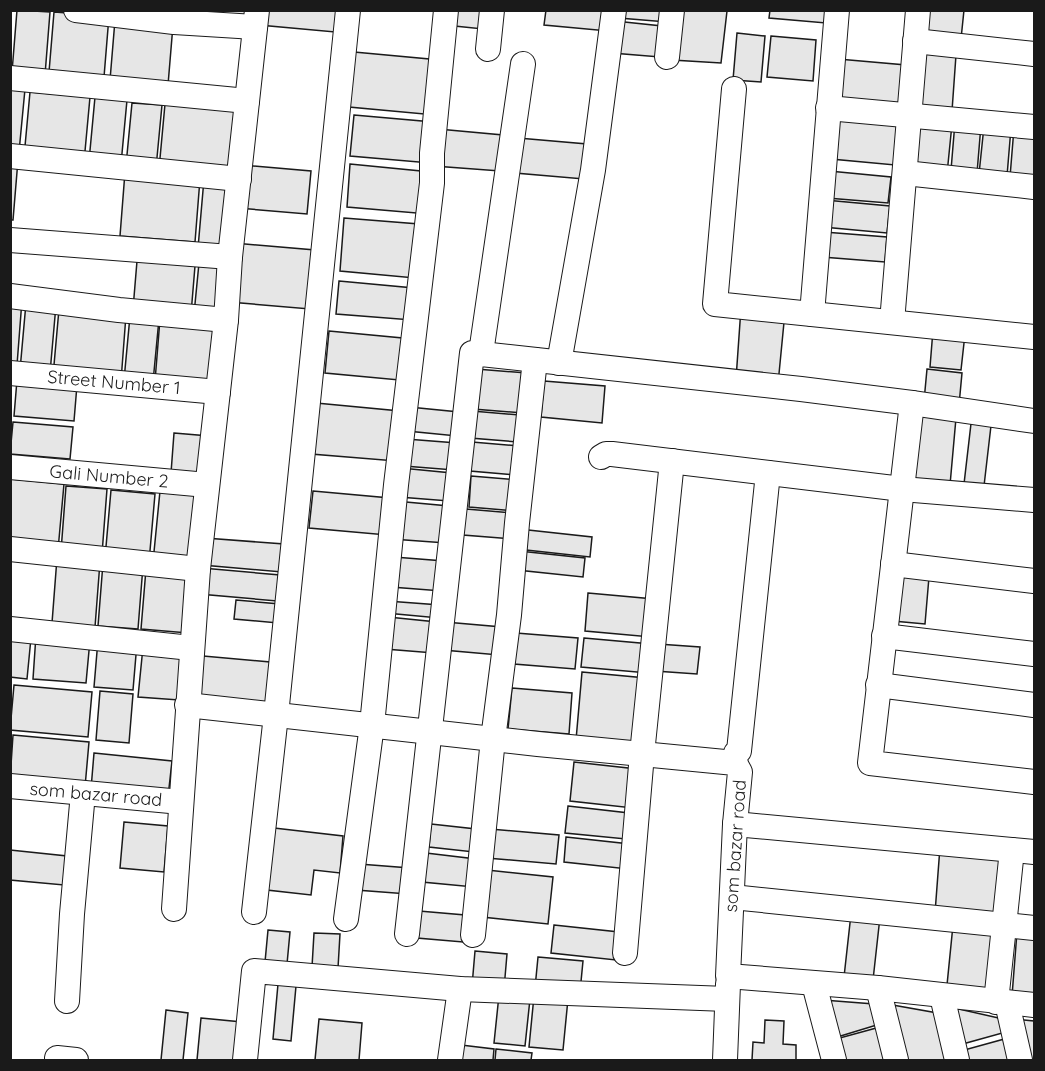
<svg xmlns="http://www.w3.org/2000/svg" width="1045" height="1071" font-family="Quicksand,sans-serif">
  <rect width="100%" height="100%" fill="#fff"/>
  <!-- building -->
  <g fill="#e6e6e6" stroke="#1a1a1a" stroke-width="1.5">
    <polygon points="17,10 50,12 45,75 12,72"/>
    <polygon points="212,10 254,10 253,23 211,19"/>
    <polygon points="260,10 337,10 335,32 259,25"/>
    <polygon points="446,10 484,10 483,29 445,25"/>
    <polygon points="546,10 610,10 608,31 544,25"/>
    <polygon points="620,10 669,10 667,22 619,18"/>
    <polygon points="676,10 727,11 721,63 672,60"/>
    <polygon points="770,10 827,10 826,23 769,18"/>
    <polygon points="928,10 964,10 961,39 926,36"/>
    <polygon points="54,12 109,16 104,77 49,72"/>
    <polygon points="115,20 173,25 168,85 110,80"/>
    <polygon points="615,21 662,26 660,57 612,53"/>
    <polygon points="737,33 765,36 761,82 733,80"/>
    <polygon points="771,36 816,40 813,81 767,77"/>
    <polygon points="354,52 440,60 435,115 349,107"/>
    <polygon points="922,52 956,55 952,111 917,108"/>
    <polygon points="838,59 906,65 902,107 834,101"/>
    <polygon points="10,88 25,89 19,152 10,151"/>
    <polygon points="30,92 90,97 84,162 24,157"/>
    <polygon points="95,97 127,100 121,164 89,161"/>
    <polygon points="132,103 162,105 156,168 126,165"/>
    <polygon points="165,104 245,111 239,176 159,169"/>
    <polygon points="354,115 433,122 430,163 350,156"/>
    <polygon points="835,115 899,121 895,165 831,159"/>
    <polygon points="917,121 952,124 947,174 912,171"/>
    <polygon points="955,122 981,125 977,173 951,170"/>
    <polygon points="984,126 1011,128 1007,176 979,174"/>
    <polygon points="1014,128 1034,130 1034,179 1010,177"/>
    <polygon points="438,129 503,135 500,171 434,166"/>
    <polygon points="518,138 587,144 584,179 515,173"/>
    <polygon points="10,160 18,160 13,220 10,220"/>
    <polygon points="350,164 431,172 428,214 347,207"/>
    <polygon points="242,165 311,171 307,214 238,208"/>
    <polygon points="829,171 891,177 888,203 827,198"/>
    <polygon points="125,172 200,179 195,242 120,236"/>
    <polygon points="204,179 235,182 229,251 198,248"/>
    <polygon points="825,200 890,206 887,233 823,227"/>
    <polygon points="344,218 419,224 415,278 340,271"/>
    <polygon points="824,232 887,237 885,262 822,257"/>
    <polygon points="234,243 315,250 310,309 229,302"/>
    <polygon points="137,261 195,266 191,314 133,309"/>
    <polygon points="199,263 226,265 221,317 194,314"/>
    <polygon points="339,281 414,288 412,320 336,314"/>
    <polygon points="10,299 22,300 17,365 10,364"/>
    <polygon points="26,303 56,305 50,373 20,370"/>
    <polygon points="741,308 785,312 778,384 736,379"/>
    <polygon points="59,309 126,315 121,381 53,376"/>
    <polygon points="130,316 159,319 153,382 124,380"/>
    <polygon points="160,319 223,325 217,386 155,381"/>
    <polygon points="933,330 965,334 961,370 930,367"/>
    <polygon points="329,331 413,339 410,381 325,373"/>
    <polygon points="476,369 527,373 523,413 473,409"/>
    <polygon points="927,369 962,373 959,405 924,401"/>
    <polygon points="17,380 77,385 74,421 14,416"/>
    <polygon points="544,381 605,386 602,423 541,417"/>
    <polygon points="316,403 400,411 396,461 311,454"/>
    <polygon points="409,407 459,412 457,436 407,431"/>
    <polygon points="472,411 520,415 518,442 470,438"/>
    <polygon points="915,414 956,418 950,485 909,482"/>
    <polygon points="972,415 992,417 984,486 964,484"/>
    <polygon points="13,422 73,427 70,459 10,454"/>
    <polygon points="174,433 209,436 205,476 171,473"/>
    <polygon points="406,439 457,443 454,470 404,466"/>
    <polygon points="472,442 520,446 517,475 470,471"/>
    <polygon points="401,468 452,473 449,501 399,497"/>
    <polygon points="471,476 519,480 516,511 469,507"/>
    <polygon points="11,479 64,484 58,550 10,546"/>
    <polygon points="66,486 107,489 102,554 61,551"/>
    <polygon points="111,490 155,494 149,562 105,558"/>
    <polygon points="160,491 200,494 194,566 153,562"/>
    <polygon points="313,491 390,498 387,535 309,528"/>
    <polygon points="395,501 449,506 446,543 392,539"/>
    <polygon points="466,509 514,513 512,539 463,535"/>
    <polygon points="519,529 592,537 590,557 517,549"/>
    <polygon points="205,538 284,544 282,572 202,565"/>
    <polygon points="519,551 585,558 583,577 517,570"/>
    <polygon points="394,557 444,561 442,591 391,587"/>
    <polygon points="57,558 100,562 95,627 52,623"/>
    <polygon points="103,563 143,566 138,629 98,626"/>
    <polygon points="202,568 280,575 277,601 199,594"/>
    <polygon points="146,569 193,573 188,633 141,629"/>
    <polygon points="897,574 929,577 925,624 893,621"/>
    <polygon points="588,593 654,599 651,637 585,631"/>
    <polygon points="236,600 280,604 278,623 234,619"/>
    <polygon points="387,601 440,605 439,618 386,613"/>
    <polygon points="388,617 437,622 434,653 385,649"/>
    <polygon points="445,622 502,627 499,655 443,650"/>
    <polygon points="516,633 578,638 575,669 514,664"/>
    <polygon points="36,635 90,640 86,683 33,679"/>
    <polygon points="10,636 31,638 27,679 10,677"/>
    <polygon points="584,638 651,644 648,673 581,667"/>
    <polygon points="98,640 137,643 133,690 94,687"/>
    <polygon points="658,644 700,647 697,674 655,671"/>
    <polygon points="143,647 183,651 179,700 138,697"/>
    <polygon points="192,655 270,662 266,708 189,701"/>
    <polygon points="582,672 646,678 640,746 576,740"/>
    <polygon points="14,685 92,692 88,737 10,730"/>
    <polygon points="512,688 572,693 569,734 508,729"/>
    <polygon points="100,691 133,694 129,743 96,740"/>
    <polygon points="13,735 89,742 85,787 10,780"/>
    <polygon points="94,753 172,761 168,797 91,789"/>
    <polygon points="574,762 637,769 633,808 570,801"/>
    <polygon points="568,806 629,813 626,839 565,833"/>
    <polygon points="124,822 168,826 164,872 120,868"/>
    <polygon points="431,824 476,829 474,852 429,847"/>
    <polygon points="274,828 343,836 340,873 314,870 311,895 267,890"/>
    <polygon points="490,829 559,835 556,864 487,858"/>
    <polygon points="566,837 630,844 628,869 564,862"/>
    <polygon points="940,847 1001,852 996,918 935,913"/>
    <polygon points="10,850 67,856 64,885 10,880"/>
    <polygon points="426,853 476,859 474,887 422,882"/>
    <polygon points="359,864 410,868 408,894 356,890"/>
    <polygon points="487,870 553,877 548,924 482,917"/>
    <polygon points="419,911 465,915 463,942 417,938"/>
    <polygon points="851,914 880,917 873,980 844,977"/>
    <polygon points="554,925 619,932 616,960 551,953"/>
    <polygon points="953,925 999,929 993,989 947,985"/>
    <polygon points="268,930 290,932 287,964 265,962"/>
    <polygon points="1017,932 1034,933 1034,998 1012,996"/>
    <polygon points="314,933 340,934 338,968 312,967"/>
    <polygon points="475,951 507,954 504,989 472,986"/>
    <polygon points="538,957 583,961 580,992 535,988"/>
    <polygon points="278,984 296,986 291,1041 273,1039"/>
    <polygon points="499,995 530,999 525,1046 494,1043"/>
    <polygon points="534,996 568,999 563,1050 529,1047"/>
    <polygon points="823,1000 874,1004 880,1024 834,1038"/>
    <polygon points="887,1004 943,1014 956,1060 899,1060"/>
    <polygon points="950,1007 1003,1019 1006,1032 959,1045"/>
    <polygon points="166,1010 188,1013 183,1060 161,1060"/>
    <polygon points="201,1018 242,1022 238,1060 197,1060"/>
    <polygon points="319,1019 362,1023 359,1060 315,1060"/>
    <polygon points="1014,1019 1034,1021 1034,1060 1023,1060"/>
    <polygon points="765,1020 784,1021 783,1044 796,1045 796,1060 752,1060 753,1042 764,1043"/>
    <polygon points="880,1027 889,1060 842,1060 836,1039"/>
    <polygon points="1008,1038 1014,1060 959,1060 957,1052"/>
    <polygon points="461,1045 494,1049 493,1060 459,1060"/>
    <polygon points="496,1049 532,1053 531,1060 495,1060"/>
  </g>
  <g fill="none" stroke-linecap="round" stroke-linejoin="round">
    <defs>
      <g id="minor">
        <polyline points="76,10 174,22 255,27"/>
        <polyline points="915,41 1034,54"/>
        <polyline points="488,49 492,10"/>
        <polyline points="667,57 672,10"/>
        <polyline points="10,78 247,101"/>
        <polyline points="734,89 715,304 1034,337"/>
        <polyline points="828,108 1034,127"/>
        <polyline points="10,156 239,179"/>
        <polyline points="905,173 1034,187"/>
        <polyline points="10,240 230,257"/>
        <polyline points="10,296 119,310 226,320"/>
        <polyline points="812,314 837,10"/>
        <polyline points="892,322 918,10"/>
        <polyline points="481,353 523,64"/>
        <polyline points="559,363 593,170 614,10"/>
        <polyline points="10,373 218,392"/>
        <polyline points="912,403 870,763 1034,782"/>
        <polyline points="601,457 606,454 612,454 902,489 1034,500"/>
        <polyline points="10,467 207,485"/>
        <polyline points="10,549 198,569"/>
        <polyline points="893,564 1034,581"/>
        <polyline points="10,629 191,648"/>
        <polyline points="884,636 1034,654"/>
        <polyline points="878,685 1034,705"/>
        <polyline points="187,705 538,744 735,763 740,772 735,824 728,976 878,988 1034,1005"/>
        <polyline points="735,763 736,753 739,751 768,473"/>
        <polyline points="10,786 181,802"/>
        <polyline points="735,824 1034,852"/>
        <polyline points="732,897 1034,928"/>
        <polyline points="174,909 198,569 226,320 230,257 257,10"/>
        <polyline points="254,912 276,715 348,10"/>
        <polyline points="346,919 372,725 396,485 432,183 432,153 446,10"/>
        <polyline points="407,934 472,353 801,389 912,403 1034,421"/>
        <polyline points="473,935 493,739 509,615 517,523 535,360"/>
        <polyline points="625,953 642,754 672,461"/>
        <polyline points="814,984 834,1060"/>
        <polyline points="878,988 896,1060"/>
        <polyline points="942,996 957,1060"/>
        <polyline points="67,1001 72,914 83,793"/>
        <polyline points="996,1002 1012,850"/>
        <polyline points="1007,1003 1020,1060"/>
        <polyline points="57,1058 76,1060"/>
        <polyline points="245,1060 254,971 460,989 727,999"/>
        <polyline points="450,1060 460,989"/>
        <polyline points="725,1060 728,984"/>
      </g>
    </defs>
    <!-- minor casing -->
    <use href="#minor" stroke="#1a1a1a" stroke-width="26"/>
    <!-- minor -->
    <use href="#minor" stroke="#fff" stroke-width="24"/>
  </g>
  <g text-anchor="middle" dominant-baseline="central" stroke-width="4.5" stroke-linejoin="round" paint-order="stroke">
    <!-- street labels -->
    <g font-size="18" fill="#1a1a1a" stroke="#fff">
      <text transform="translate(114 382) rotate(5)">Street Number 1</text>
      <text transform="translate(109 476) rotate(5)">Gali Number 2</text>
      <text transform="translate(96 794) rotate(5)">som bazar road</text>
      <text transform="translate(735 846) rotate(-86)">som bazar road</text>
    </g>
  </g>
  <!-- border -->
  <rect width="1045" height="1071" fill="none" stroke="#1a1a1a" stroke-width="24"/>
</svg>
